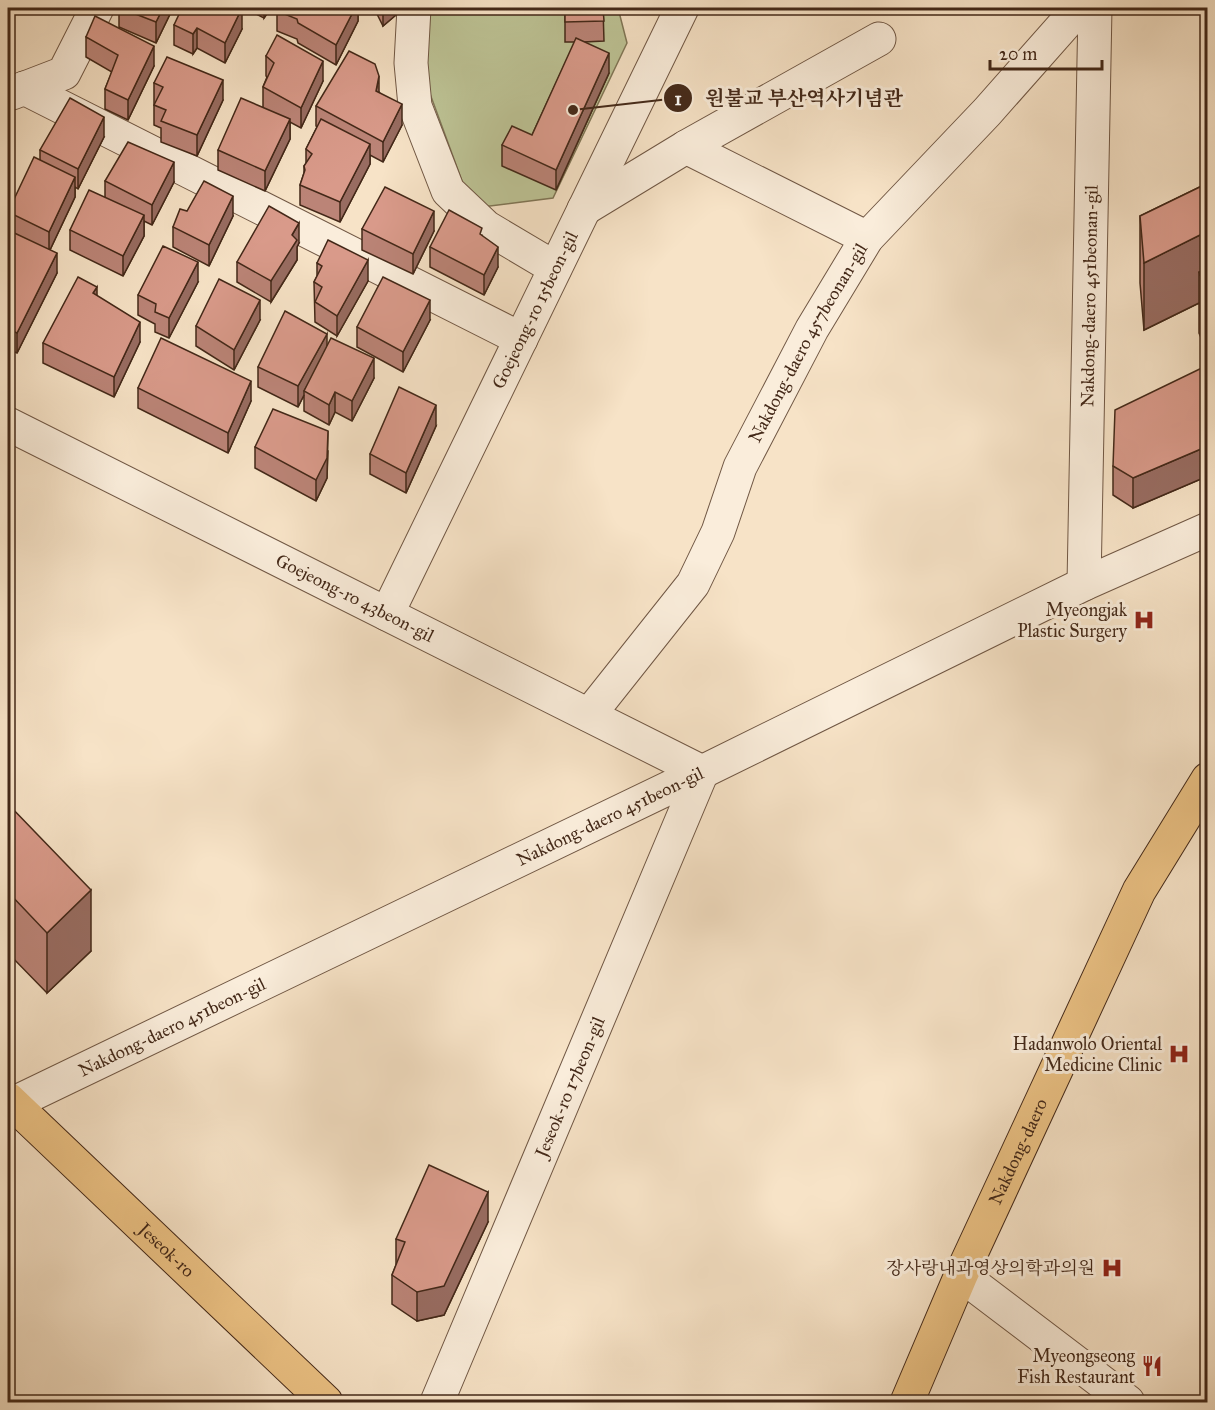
<svg xmlns="http://www.w3.org/2000/svg" width="1215" height="1410" font-family="'IM FELL Great Primer','Noto Serif KR',serif">
  <rect width="100%" height="100%" fill="#f7e3c7"/>
  <filter id="stains"><feTurbulence type="fractalNoise" baseFrequency=".00333" numOctaves="4"/><feColorMatrix values="0 0 0 0 .2 0 0 0 0 .09 0 0 0 0 .02 0 0 0 .5 -.17"/></filter>
  <radialGradient id="worn" r=".72"><stop offset=".6" stop-color="#630" stop-opacity="0"/><stop offset="1" stop-color="#630" stop-opacity=".3"/></radialGradient>
  <!-- green -->
  <polygon fill="#bdc395" stroke="#807656" stroke-width="1.5" points="425,8 618,8 627,43 553,198 482,207 469,200 422,72"/>
  <g fill="none" stroke-linecap="round" stroke-linejoin="round">
    <defs>
      <g id="minor">
        <polyline points="414,8 411,63 415,106 448,191 486,227 555,268"/>
        <polyline points="24,88 521,339"/>
        <polyline points="12,93 64,73 97,8"/>
        <polyline points="686,147 867,238"/>
        <polyline points="584,209 686,147 879,39"/>
        <path id="s1" d="M8,424L702,772L437,1402"/>
        <path id="s2" d="M1084,584L1095,8"/>
        <path id="s3" d="M387,614L682,8"/>
        <path id="s4" d="M589,715L693,584L718,532L740,467L812,329L867,238L987,112L1079,8"/>
        <path id="s5" d="M8,1106L702,772L1084,584L1208,529"/>
        <polyline points="961,1275 1128,1402"/>
      </g>
      <g id="major">
        <path id="s6" d="M8,1099L326,1402"/>
        <path id="s7" d="M907,1402L961,1275L1139,891L1208,779"/>
      </g>
    </defs>
    <!-- minor casing -->
    <use href="#minor" stroke="#705744" stroke-width="35"/>
    <!-- major casing -->
    <use href="#major" stroke="#432818" stroke-width="35"/>
    <!-- minor -->
    <use href="#minor" stroke="#faeddb" stroke-width="33"/>
    <!-- major -->
    <use href="#major" stroke="#ecc284" stroke-width="33"/>
  </g>
  <!-- wall -->
  <g fill="#bb8477" stroke="#432818" stroke-width="1.5">
    <polygon points="119,8 173,8 156,43 119,27"/>
    <polygon points="244,8 271,8 264,18"/>
    <polygon points="358,8 358,21 336,65 298,43 297,39 277,31 277,11"/>
    <polygon points="374,8 396,8 396,15 383,26"/>
    <polygon points="565,8 603,8 604,41 584,42 609,73 556,190 502,166 502,145 532,135 575,42 565,42"/>
    <polygon points="174,25 242,29 225,63 197,48 193,54 174,45"/>
    <polygon points="86,37 154,66 128,120 105,109 105,89 112,72 86,57"/>
    <polygon points="266,56 323,81 301,128 290,122 290,139 265,191 218,170 218,150 263,107 263,87 267,77 266,76"/>
    <polygon points="154,83 223,100 197,156 161,142 161,128 154,125"/>
    <polygon points="379,92 402,125 383,162 370,155 370,164 340,222 300,205 300,185 304,173 304,166 306,164 306,149 317,127 316,126 316,106"/>
    <polygon points="104,137 78,189 75,187 75,197 50,250 57,273 17,353 8,349 8,212 40,160 40,150"/>
    <polygon points="105,181 174,182 152,225 144,221 144,236 123,276 70,250 70,230 105,197"/>
    <polygon points="1208,183 1208,354 1199,333 1199,303 1144,330 1140,283 1140,216"/>
    <polygon points="187,211 233,216 209,266 173,247 173,227"/>
    <polygon points="362,229 434,231 413,274 362,250"/>
    <polygon points="482,235 498,267 484,295 430,267 430,247"/>
    <polygon points="299,243 297,247 297,260 271,302 237,282 237,262"/>
    <polygon points="317,263 368,281 337,336 315,322 314,282 317,276"/>
    <polygon points="198,282 169,338 155,332 155,324 138,315 138,295"/>
    <polygon points="97,296 140,342 114,397 43,363 43,343"/>
    <polygon points="260,320 234,370 196,346 196,326"/>
    <polygon points="430,320 403,372 357,347 357,327"/>
    <polygon points="327,346 374,378 352,421 335,412 329,425 304,411 304,395 298,407 258,387 258,367"/>
    <polygon points="1208,365 1208,476 1133,508 1113,495 1113,466"/>
    <polygon points="138,388 251,401 228,453 138,408"/>
    <polygon points="436,426 406,493 370,474 370,454"/>
    <polygon points="255,447 328,451 327,478 316,501 255,468"/>
    <polygon points="8,804 91,951 47,993 8,953"/>
    <polygon points="488,1222 444,1315 417,1321 392,1304 392,1275 396,1265 396,1239"/>
  </g>
  <!-- shaded-wall -->
  <g fill="#986c61" stroke="#432818" stroke-width="1.5">
    <polygon points="163,8 173,8 156,43 156,22"/>
    <polygon points="242,8 242,29 225,63 225,43"/>
    <polygon points="264,8 271,8 264,18"/>
    <polygon points="355,8 358,8 358,21 336,65 336,45"/>
    <polygon points="383,8 396,8 396,15 383,26"/>
    <polygon points="197,28 197,48 193,54 193,34"/>
    <polygon points="154,46 154,66 128,120 128,100"/>
    <polygon points="609,53 609,73 556,190 556,170"/>
    <polygon points="323,61 323,81 301,128 301,108"/>
    <polygon points="379,76 379,96 376,91"/>
    <polygon points="223,80 223,100 197,156 197,135"/>
    <polygon points="402,104 402,125 383,162 383,142"/>
    <polygon points="104,117 104,137 78,189 78,169"/>
    <polygon points="290,119 290,139 265,191 265,171"/>
    <polygon points="370,144 370,164 340,222 340,202"/>
    <polygon points="174,162 174,182 152,225 152,205"/>
    <polygon points="75,177 75,197 49,252 49,232"/>
    <polygon points="233,196 233,216 209,266 209,245"/>
    <polygon points="434,211 434,231 413,274 413,254"/>
    <polygon points="144,215 144,236 123,276 123,256"/>
    <polygon points="299,223 299,243 297,247 297,260 271,302 271,281 292,235"/>
    <polygon points="1208,231 1208,293 1199,272 1199,303 1144,330 1144,263"/>
    <polygon points="498,247 498,267 484,295 484,275"/>
    <polygon points="57,253 57,273 17,353 17,333"/>
    <polygon points="368,260 368,281 337,336 337,316"/>
    <polygon points="198,262 198,282 169,338 169,318"/>
    <polygon points="97,287 97,307 93,293"/>
    <polygon points="260,300 260,320 234,370 234,350"/>
    <polygon points="430,300 430,320 403,372 403,352"/>
    <polygon points="140,322 140,342 114,397 114,377"/>
    <polygon points="327,334 327,354 304,391 304,395 298,407 298,386"/>
    <polygon points="374,358 374,378 352,421 352,401"/>
    <polygon points="251,381 251,401 228,453 228,433"/>
    <polygon points="335,392 335,412 329,425 329,405"/>
    <polygon points="436,405 436,426 406,493 406,473"/>
    <polygon points="328,431 327,478 316,501 316,480"/>
    <polygon points="1208,446 1208,476 1133,508 1133,478"/>
    <polygon points="91,890 91,951 47,993 47,933"/>
    <polygon points="488,1192 488,1222 444,1315 417,1321 417,1292"/>
  </g>
  <!-- building -->
  <g fill="#d99a8a" stroke="#432818" stroke-width="1.5">
    <polygon points="120,8 163,8 156,22"/>
    <polygon points="182,8 242,8 225,43 197,28 193,34 174,25"/>
    <polygon points="279,8 355,8 336,45 298,23 297,19 277,11"/>
    <polygon points="565,8 603,8 604,21 565,22"/>
    <polygon points="95,16 154,46 128,100 105,89 118,55 86,37"/>
    <polygon points="277,35 323,61 301,108 263,87 274,63 266,56"/>
    <polygon points="576,38 609,53 556,170 502,145 512,126 532,135"/>
    <polygon points="349,51 375,64 379,76 376,91 402,104 383,142 316,106"/>
    <polygon points="167,57 223,80 197,135 161,121 166,110 154,105 163,87 154,83"/>
    <polygon points="70,98 104,117 78,169 40,150"/>
    <polygon points="241,98 290,119 265,171 218,150"/>
    <polygon points="321,119 370,144 340,202 300,185 305,170 304,166 312,154 306,149"/>
    <polygon points="128,142 174,162 152,205 105,181"/>
    <polygon points="34,157 75,177 49,232 8,212"/>
    <polygon points="204,181 233,196 209,245 173,227 180,209 187,211"/>
    <polygon points="1208,183 1208,231 1144,263 1140,216"/>
    <polygon points="385,187 434,211 413,254 362,229"/>
    <polygon points="89,190 144,215 123,256 70,230"/>
    <polygon points="269,206 299,223 292,235 297,240 271,281 237,262"/>
    <polygon points="449,210 482,228 480,234 498,247 484,275 430,247"/>
    <polygon points="8,230 57,253 17,333 8,329"/>
    <polygon points="328,240 368,260 337,316 315,302 322,287 314,282 322,266 317,263"/>
    <polygon points="163,246 198,262 169,318 155,312 156,304 138,295"/>
    <polygon points="1208,269 1208,293 1199,272"/>
    <polygon points="78,277 97,287 93,293 140,322 114,377 43,343"/>
    <polygon points="383,277 430,300 403,352 357,327"/>
    <polygon points="219,279 260,300 234,350 196,326"/>
    <polygon points="285,311 327,334 298,386 258,367"/>
    <polygon points="161,338 251,381 228,433 138,388"/>
    <polygon points="331,338 374,358 352,401 335,392 329,405 304,391"/>
    <polygon points="1208,365 1208,446 1133,478 1113,466 1115,410"/>
    <polygon points="399,387 436,405 406,473 370,454"/>
    <polygon points="273,409 328,431 327,458 316,480 255,447"/>
    <polygon points="8,804 91,890 47,933 8,892"/>
    <polygon points="429,1165 488,1192 444,1286 417,1292 392,1275 405,1242 396,1239"/>
  </g>
  <!-- icons -->
  <defs>
    <symbol id="hospital-bare" viewBox="-9 -9 18 18"><path d="M-5-5h3v3.5h4V-5h3V5h-3V1.5h-4V5h-3Z" fill="#8f2418" stroke="#faeddb" stroke-width="2.5" paint-order="stroke"/></symbol>
    <symbol id="restaurant-bare" viewBox="-9 -9 18 18"><path d="M-5-6h1v4h1v-4h1v4h1v-4h1v5L-1.5 .5V6h-2V.5L-5-1ZM5-6V6H3V1.5H1.5Q1.5-4 5-6Z" fill="#8f2418" stroke="#faeddb" stroke-width="2.5" paint-order="stroke"/></symbol>
  </defs>
  <g fill-rule="evenodd">
    <use href="#hospital-bare" x="1129" y="605" width="30" height="30"/>
    <use href="#hospital-bare" x="1164" y="1039" width="30" height="30"/>
    <use href="#hospital-bare" x="1097" y="1253" width="30" height="30"/>
    <use href="#restaurant-bare" x="1137" y="1351" width="30" height="30"/>
  </g>
  <g text-anchor="middle" dominant-baseline="central" stroke-width="6" stroke-linejoin="round" paint-order="stroke">
    <!-- street labels -->
    <g font-size="18" fill="#432818" stroke="#faeddb">
      <text stroke="none"><textPath href="#s2" startOffset="288">Nakdong-daero 451beonan-gil</textPath></text>
      <text stroke="none"><textPath href="#s3" startOffset="338">Goejeong-ro 15beon-gil</textPath></text>
      <text stroke="none"><textPath href="#s4" startOffset="435">Nakdong-daero 457beonan-gil</textPath></text>
      <text stroke="none"><textPath href="#s1" startOffset="388">Goejeong-ro 43beon-gil</textPath></text>
      <text stroke="none"><textPath href="#s5" startOffset="668">Nakdong-daero 451beon-gil</textPath></text>
      <text stroke="none"><textPath href="#s5" startOffset="182">Nakdong-daero 451beon-gil</textPath></text>
      <text transform="translate(570 1087) rotate(-67)">Jeseok-ro 17beon-gil</text>
      <text stroke="none"><textPath href="#s7" startOffset="274">Nakdong-daero</textPath></text>
      <text stroke="none"><textPath href="#s6" startOffset="219">Jeseok-ro</textPath></text>
    </g>
    <!-- poi labels -->
    <g font-size="18" fill="#432818" stroke="#faeddb" text-anchor="end">
      <text x="1127" y="610">Myeongjak<tspan x="1127" dy="21">Plastic Surgery</tspan></text>
      <text x="1162" y="1044">Hadanwolo Oriental<tspan x="1162" dy="21">Medicine Clinic</tspan></text>
      <text x="1095" y="1268">장사랑내과영상의학과의원</text>
      <text x="1135" y="1356">Myeongseong<tspan x="1135" dy="21">Fish Restaurant</tspan></text>
    </g>
  </g>
  <!-- callouts -->
  <path fill="none" stroke="#432818" stroke-width="2" d="M573 110L678 98"/>
  <g fill="#432818" stroke="#faeddb" stroke-width="2">
    <circle cx="573" cy="110" r="6"/>
    <circle cx="678" cy="98" r="15"/>
  </g>
  <g font-size="18" text-anchor="middle" font-weight="bold" fill="#fff">
    <text x="678" y="105">1</text>
  </g>
  <g font-size="20" text-anchor="middle" font-weight="bold" fill="#432818" stroke="#faeddb" stroke-width="6" stroke-linejoin="round" paint-order="stroke">
    <text x="804" y="105">원불교 부산역사기념관</text>
  </g>
  <!-- margin -->
  <rect width="1215" height="1410" fill="none" stroke="#f7e3c7" stroke-width="30"/>
  <rect x="9" y="9" width="1197" height="1392" fill="none" stroke="#432818" stroke-width="3"/>
  <rect x="15" y="15" width="1185" height="1380" fill="none" stroke="#432818" stroke-width="1.5"/>
  <!-- scale -->
  <path d="M990 60v9h112v-9" fill="none" stroke="#432818" stroke-width="3"/>
  <text x="999" y="60" font-size="18" fill="#432818" stroke="#faeddb" stroke-width="4.5" paint-order="stroke">20 m</text>
  <rect width="100%" height="100%" filter="url(#stains)"/>
  <rect width="100%" height="100%" fill="url(#worn)"/>
</svg>
